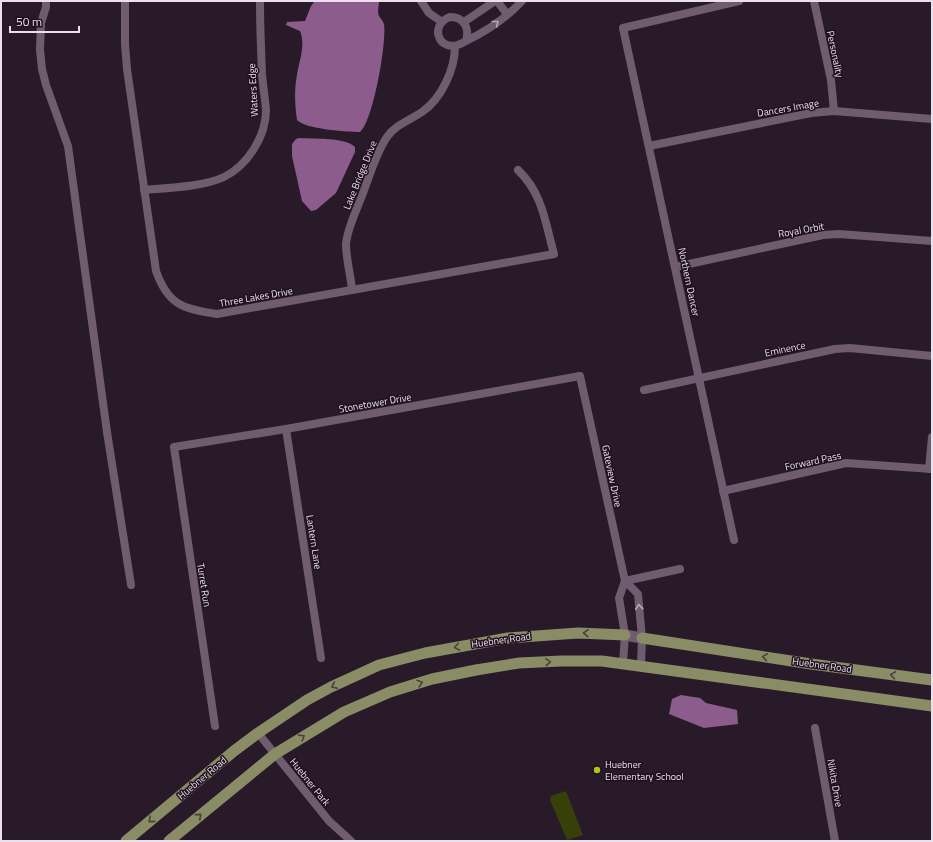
<svg xmlns="http://www.w3.org/2000/svg" width="933" height="842" font-family="'Titillium Web',sans-serif">
  <rect width="100%" height="100%" fill="#291a2a"/>
  <!-- green -->
  <polygon fill="#374006" points="566,791 583,835 567,840 550,800 551,796"/>
  <!-- water -->
  <g fill="#8c5d8c">
    <path d="M315,1H379C379,6 377,12 379,16C381,19 383,21 384,24C387,42 373,122 360,132C347,132 305,129 297,120C295,106 294,89 297,75C299,62 306,45 300,31L286,25L287,22L305,21L311,6Z"/>
    <path d="M299,138C313,139 345,137 355,147V152L336,193L316,210L311,211L302,201L292,156V144L296,139Z"/>
    <polygon points="681,695 700,698 706,703 737,710 738,724 704,728 669,714 672,699"/>
  </g>
  <g fill="none" stroke-linecap="round" stroke-linejoin="round">
    <!-- minor -->
    <g stroke="#6f5d6f" stroke-width="8">
      <polyline points="46,1 46,7 41,23 40,50 42,69 46,85 68,146 107,432 131,585"/>
      <path d="M125,1V44L127,69L156,271C168,305 183,309 217,314L554,254C545,222 543,194 518,170"/>
      <polyline points="421,1 429,13 442,22"/>
      <polyline points="497,1 507,14"/>
      <polyline points="814,1 831,80 834,111"/>
      <path d="M450,17C464,17 470,28 466,41C440,58 427,25 450,17Z"/>
      <polyline points="464,22 495,1"/>
      <path d="M466,41C487,31 506,18 522,1"/>
      <polyline points="649,146 811,113 834,111 932,119"/>
      <path d="M144,190C167,188 203,187 224,177C248,165 266,136 266,110C265,98 263,86 262,74C261,50 260,25 260,1"/>
      <polyline points="675,267 823,235 839,234 932,241"/>
      <path d="M352,290C351,277 346,258 346,245C346,231 358,207 363,193C370,175 376,153 387,137C395,125 410,120 422,112C441,99 455,70 455,46"/>
      <polyline points="644,390 835,349 850,348 932,356"/>
      <polyline points="286,429 321,658"/>
      <polyline points="929,469 932,437"/>
      <polyline points="723,491 846,463 932,469"/>
      <polyline points="734,540 623,28 739,1"/>
      <polyline points="625,581 680,569"/>
      <polyline points="623,663 625,635 619,598 625,581"/>
      <polyline points="215,726 174,447 286,429 580,376 625,581 638,594 642,638 641,665"/>
      <polyline points="815,728 835,841"/>
      <polyline points="258,733 329,821 351,841"/>
    </g>
    <!-- secondary -->
    <polyline stroke="#6f5d6f" stroke-width="11" points="625,635 642,638"/>
    <!-- primary -->
    <g stroke="#898c65" stroke-width="11">
      <polyline points="642,638 811,664 932,680"/>
      <polyline points="126,841 234,751 258,733 307,700 331,687 379,665 425,653 508,638 578,633 625,635"/>
      <polyline points="169,841 275,754 344,712 390,692 432,679 476,670 519,663 561,661 602,661 932,706"/>
    </g>
  </g>
  <!-- one-way arrows -->
  <defs><path id="oneway-chevron" d="M-2-3.5L2.5 0L-2 3.5" fill="none" stroke-width="1.6" stroke-linecap="round" stroke-linejoin="round"/></defs>
  <g stroke="#b9acb9">
    <use href="#oneway-chevron" transform="translate(496 23) rotate(-39)"/>
    <use href="#oneway-chevron" transform="translate(639 607) rotate(-96)"/>
  </g>
  <g stroke="#4a423c">
    <use href="#oneway-chevron" transform="translate(586 633) rotate(-176)"/>
    <use href="#oneway-chevron" transform="translate(457 647) rotate(170)"/>
    <use href="#oneway-chevron" transform="translate(765 657) rotate(-172)"/>
    <use href="#oneway-chevron" transform="translate(548 662) rotate(-3)"/>
    <use href="#oneway-chevron" transform="translate(893 675) rotate(-172)"/>
    <use href="#oneway-chevron" transform="translate(420 683) rotate(-17)"/>
    <use href="#oneway-chevron" transform="translate(334 686) rotate(155)"/>
    <use href="#oneway-chevron" transform="translate(302 737) rotate(-32)"/>
    <use href="#oneway-chevron" transform="translate(199 816) rotate(-40)"/>
    <use href="#oneway-chevron" transform="translate(151 820) rotate(140)"/>
  </g>
  <!-- markers -->
  <circle fill="#acc611" stroke="#201120" stroke-width="1.5" cx="597" cy="770" r="4"/>
  <g text-anchor="middle" dominant-baseline="central" stroke-width="3" stroke-linejoin="round" paint-order="stroke">
    <!-- street labels -->
    <g font-size="10" fill="#ebe0eb" stroke="#201120">
      <text transform="translate(835 54) rotate(78)">Personality</text>
      <text transform="translate(253 90) rotate(-93)">Waters Edge</text>
      <text transform="translate(788 108) rotate(-10)">Dancers Image</text>
      <text transform="translate(360 175) rotate(-68)">Lake Bridge Drive</text>
      <text transform="translate(801 230) rotate(-10)">Royal Orbit</text>
      <text transform="translate(689 282) rotate(78)">Northern Dancer</text>
      <text transform="translate(256 297) rotate(-10)">Three Lakes Drive</text>
      <text transform="translate(785 349) rotate(-12)">Eminence</text>
      <text transform="translate(375 403) rotate(-10)">Stonetower Drive</text>
      <text transform="translate(813 461) rotate(-12)">Forward Pass</text>
      <text transform="translate(612 476) rotate(78)">Gateview Drive</text>
      <text transform="translate(314 542) rotate(81)">Lantern Lane</text>
      <text transform="translate(204 585) rotate(81)">Turret Run</text>
      <text transform="translate(501 640) rotate(-8)">Huebner Road</text>
      <text transform="translate(822 665) rotate(8)">Huebner Road</text>
      <text transform="translate(202 778) rotate(-40)">Huebner Road</text>
      <text transform="translate(310 782) rotate(51)">Huebner Park</text>
      <text transform="translate(835 783) rotate(80)">Nikita Drive</text>
    </g>
    <!-- poi labels -->
    <g font-size="10" fill="#ebe0eb" stroke="#201120" text-anchor="start">
      <text x="605" y="764">Huebner<tspan x="605" dy="12">Elementary School</tspan></text>
    </g>
  </g>
  <!-- border -->
  <rect width="933" height="842" fill="none" stroke="#ebe0eb" stroke-width="4"/>
  <!-- scale -->
  <path d="M10 26v6h69v-6" fill="none" stroke="#ebe0eb" stroke-width="2"/>
  <text x="16" y="26" font-size="12" fill="#ebe0eb" stroke="#201120" stroke-width="3" paint-order="stroke">50 m</text>
</svg>
